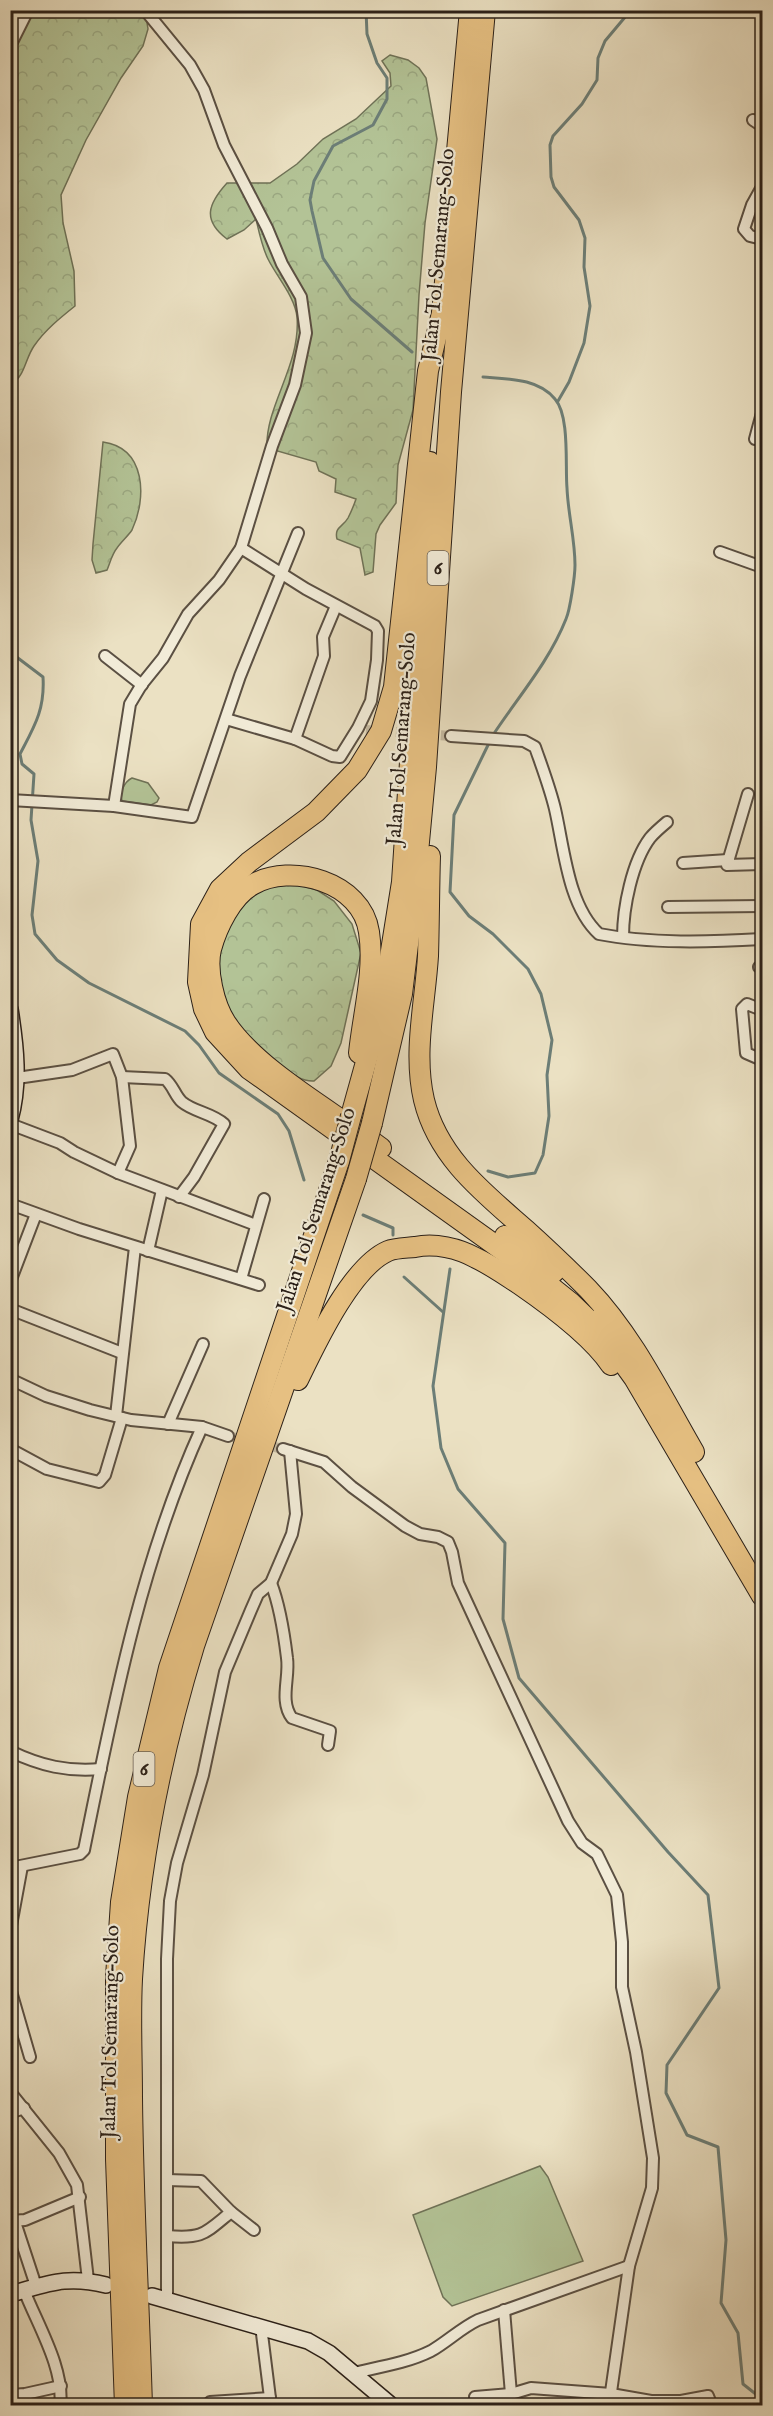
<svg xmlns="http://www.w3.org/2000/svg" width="773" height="2416" font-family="'IM FELL English',serif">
  <defs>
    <pattern id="forest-crowns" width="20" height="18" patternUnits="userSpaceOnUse" patternTransform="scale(1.5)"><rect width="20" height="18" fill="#b3c396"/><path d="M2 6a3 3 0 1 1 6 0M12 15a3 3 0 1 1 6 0" fill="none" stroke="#9aa781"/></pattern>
  </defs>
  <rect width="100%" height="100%" fill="#ebe1c3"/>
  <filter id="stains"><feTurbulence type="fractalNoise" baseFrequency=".00333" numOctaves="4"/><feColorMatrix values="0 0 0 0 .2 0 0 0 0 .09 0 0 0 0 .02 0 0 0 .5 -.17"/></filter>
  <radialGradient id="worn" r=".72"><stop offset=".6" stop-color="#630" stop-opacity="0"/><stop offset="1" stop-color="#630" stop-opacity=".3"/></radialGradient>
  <!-- forest -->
  <g fill="url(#forest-crowns)" stroke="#6f7257" stroke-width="1.5">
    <path d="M145,10L148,29L143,46L121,78L86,140L61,195L63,223L74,271L75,306C60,318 45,330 34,346C25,359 25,376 11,385L10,47C17,41 24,37 23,28L17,24L11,27V11Z"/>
    <path d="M390,55L408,60L419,68L426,78L437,139L425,223L419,295L413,410L398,465L396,503L380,525L376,534L373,572L365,575L360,548L337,539C334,527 343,527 348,518C351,512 354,505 356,499L335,492L336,479L319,471L316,462L267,448C265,406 301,365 297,317C295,297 277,277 268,259C262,247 259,232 256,219L244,230L227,239C202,220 208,204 227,183H270L297,164L323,139L356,119L391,86L390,73L382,61Z"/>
    <path d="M103,442C146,448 147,498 132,530C128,536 121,542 117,548C112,554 110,563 107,570L96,573L92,560L93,544Z"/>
    <path d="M284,881L317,890L334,901L352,924L361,953L341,1043L331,1066L314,1081C299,1082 285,1068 273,1060C234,1033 213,999 218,950C220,936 235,913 241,899Z"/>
  </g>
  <!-- pitch -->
  <g fill="#b3c396" stroke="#6f7257" stroke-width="1.5">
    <path d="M132,778L148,783L159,798L157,802L151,805L122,801C119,793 124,782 132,778Z"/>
    <polygon points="540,2166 548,2177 583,2261 452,2306 443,2297 413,2215"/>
  </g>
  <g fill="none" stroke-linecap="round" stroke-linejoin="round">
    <!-- stream -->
    <g stroke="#6c7e77" stroke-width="3">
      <polyline points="366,10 367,34 377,63 387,78 387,99 373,125 333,146 314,181 310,200 312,211 323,258 351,299 412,352"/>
      <path d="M483,377C507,379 538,378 555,399C570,416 565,466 567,488C568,514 575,539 575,565C575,576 570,610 566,619C549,662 518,697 493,735"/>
      <polyline points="558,401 569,382 584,343 590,306 584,267 585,238 579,220 554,187 551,177 550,145 553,136 582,104 597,80 598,58 605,41 631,10"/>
      <path d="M10,652L43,677C45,710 34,727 20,754L22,764L34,774L31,820L38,861L32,915L35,934L57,960L89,983L185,1031L199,1045L219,1073L278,1114L289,1131L304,1180"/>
      <polyline points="488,1171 508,1177 535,1173 543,1155 549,1116 547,1075 552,1040 541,994 528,969 493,934 469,916 450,892 454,815 490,741"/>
      <polyline points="363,1215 393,1228 393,1235"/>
      <polyline points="450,1269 433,1386 441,1448 458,1489 505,1543 503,1619 519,1678 668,1852 708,1895 719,1988 667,2065 666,2093 687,2135 718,2147 726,2240 721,2303 738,2333 743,2384 762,2399"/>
      <polyline points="404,1277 443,1312"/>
    </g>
    <!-- street-tunnel -->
    <g stroke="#c5baa1" stroke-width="10" stroke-dasharray="10 5" stroke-linecap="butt">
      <polyline points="366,730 451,736"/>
      <polyline points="228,1436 283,1449"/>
    </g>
    <defs>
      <g id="street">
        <polyline points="10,46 28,10"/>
        <polyline points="753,120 762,126"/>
        <polyline points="762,187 752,205 744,229 750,236 762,239"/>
        <polyline points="755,439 762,413"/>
        <polyline points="720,552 762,567"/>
        <polyline points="105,656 142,685"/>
        <polyline points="226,719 295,739 332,756 340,757 358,728 371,701 377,660 378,631 375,626 306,589 241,548"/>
        <path d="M451,736L524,741L535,747C542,767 550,788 555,809C564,848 568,906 599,934C650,944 711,942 762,939"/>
        <polyline points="295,739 324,656 323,637 336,606"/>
        <polyline points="748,794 727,865 762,864"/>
        <polyline points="10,800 114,806 192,817 240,676 298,533"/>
        <polyline points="114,806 130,704 142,684 163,658 188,614 219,580 241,548 272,446 295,385 306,333 301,297 282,264 267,228 224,145 204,90 190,65 145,10"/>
        <polyline points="683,863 728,860"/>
        <polyline points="668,907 762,906"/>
        <path d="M623,937C623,908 632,862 650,838C655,832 661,827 667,822"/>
        <polyline points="759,967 762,968"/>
        <polyline points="762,1010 747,1004 742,1009 746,1053 762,1060"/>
        <path d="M122,1077L165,1079C173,1085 175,1096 182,1102C194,1112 212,1113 224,1124L194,1177L179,1197"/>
        <polyline points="17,1078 72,1070 113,1054 122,1077 130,1146 118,1173"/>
        <polyline points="10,1124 60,1143 74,1152 118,1173 256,1225"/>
        <polyline points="10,1204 79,1229 259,1285"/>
        <polyline points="148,1251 162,1190"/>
        <polyline points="241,1279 264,1199"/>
        <polyline points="10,1282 36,1214"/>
        <polyline points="10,1309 122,1353"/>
        <polyline points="10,1379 46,1396 90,1410 131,1420 202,1427 228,1436"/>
        <polyline points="116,1416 135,1247"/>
        <polyline points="168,1424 203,1344"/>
        <polyline points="10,1449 47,1469 99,1482 105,1475 122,1418"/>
        <polyline points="283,1449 324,1462 352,1487 405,1526 420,1534 438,1537 448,1542 452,1552 458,1583 568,1821 582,1843 597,1854 617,1895 622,1942 622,1987 636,2052 653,2158 652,2188 629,2266 609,2406"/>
        <path d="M271,1583C280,1606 284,1633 287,1658C290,1677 279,1701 292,1718L330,1731L328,1745"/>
        <path d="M10,1751C41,1766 68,1772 101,1769"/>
        <path d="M10,1868L80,1854L84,1850C113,1707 141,1561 202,1427"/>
        <polyline points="10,1931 22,1866"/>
        <polyline points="10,1988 30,2057"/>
        <polyline points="10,2092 59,2153 77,2185 88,2280"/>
        <polyline points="10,2113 24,2108"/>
        <polyline points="167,2180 201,2181 231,2212"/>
        <polyline points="10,2221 25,2220 80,2197"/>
        <polyline points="15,2222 36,2286"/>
        <path d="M167,2236C203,2239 204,2234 231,2212L254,2230"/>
        <path d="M24,2290C37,2324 65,2369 60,2406"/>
        <polyline points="167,2300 167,1959 170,1901 177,1863 203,1775 225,1672 251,1610 258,1594 271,1583 292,1534 296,1514 290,1451"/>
        <polyline points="504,2310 511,2394"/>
        <polyline points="261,2326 271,2406"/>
        <path d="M353,2373C379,2367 407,2363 431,2351C447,2342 461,2328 478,2320L629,2266"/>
        <polyline points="10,2395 25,2394 61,2386"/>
        <polyline points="475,2397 511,2394 531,2388 611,2394 651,2401 681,2401 708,2396 712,2406"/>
        <polyline points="210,2402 270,2398"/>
      </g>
      <g id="secondary">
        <path d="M10,1009C16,1047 20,1083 10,1120"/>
        <path d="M10,2294C48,2284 66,2275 106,2285"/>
        <polyline points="152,2296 308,2341 329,2353 392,2406"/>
      </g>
      <g id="highway">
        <polyline points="442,313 428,371 394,687 381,731 357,770 316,812 249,862 220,889 201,924 198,982 204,1009 215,1032 249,1069 530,1270 570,1302 601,1332 634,1378 762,1596"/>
        <polyline points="441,325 470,10"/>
        <path d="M430,856C429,889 429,923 428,956C425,1004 413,1053 424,1100C438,1158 484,1193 526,1230C546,1248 569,1270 588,1289C633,1336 662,1397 694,1452"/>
        <path d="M359,1053C363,1014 375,971 369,932C362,882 291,862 252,885C232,896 217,927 211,949C206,970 214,1005 226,1023C258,1071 334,1112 381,1148"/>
        <polyline points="351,1116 383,1001 402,882 430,462"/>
        <polyline points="372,1123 402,994 414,895 426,767 451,392 485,10"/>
        <polyline points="505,1236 554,1272"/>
        <polyline points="602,1316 635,1352"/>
        <path d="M298,1380C315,1345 351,1267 388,1251C395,1248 406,1248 415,1247C435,1243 458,1248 476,1258C491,1265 505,1275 519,1284C548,1304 591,1335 611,1365"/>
        <polyline points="125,2406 116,2159 116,1977 121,1902 138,1797 169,1668 339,1161"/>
        <path d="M142,2406C139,2303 133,2200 132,2097C132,2058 130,2018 132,1979C139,1863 160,1757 194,1646L356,1179"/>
      </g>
    </defs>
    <!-- street casing -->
    <use href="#street" stroke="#5b5043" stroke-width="14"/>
    <!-- secondary casing -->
    <use href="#secondary" stroke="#2b2018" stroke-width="18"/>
    <!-- highway casing -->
    <use href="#highway" stroke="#2b2018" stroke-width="22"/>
    <!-- street -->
    <use href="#street" stroke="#f2ecd8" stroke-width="10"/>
    <!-- secondary -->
    <use href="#secondary" stroke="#f2ecd8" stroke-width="15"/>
    <!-- highway -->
    <use href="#highway" stroke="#e6c082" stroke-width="20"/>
    <defs>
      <g id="highway-bridge">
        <polyline points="339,1161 351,1116"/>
        <polyline points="356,1179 372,1123"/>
      </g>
    </defs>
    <!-- highway-bridge casing -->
    <use href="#highway-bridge" stroke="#2b2018" stroke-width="22" stroke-linecap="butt"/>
    <!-- highway-bridge -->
    <use href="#highway-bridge" stroke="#e6c082" stroke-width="20"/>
  </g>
  <g text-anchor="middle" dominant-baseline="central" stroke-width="4.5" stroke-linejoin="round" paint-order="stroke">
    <!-- shield labels -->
    <g fill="#f2ecd8" stroke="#675d52" stroke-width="1.5">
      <rect x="427.5" y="551" width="21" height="34" rx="4.5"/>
      <rect x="133.5" y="1752" width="21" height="34" rx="4.5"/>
    </g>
    <g font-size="20" font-weight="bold" fill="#2b2018">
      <text x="438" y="568">6</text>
      <text x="144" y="1769">6</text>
    </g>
    <!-- street labels -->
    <g font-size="21" fill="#2b2018" stroke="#f2ecd8">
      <text transform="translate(439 255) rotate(-85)">Jalan Tol Semarang–Solo</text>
      <text transform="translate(402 739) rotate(-86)">Jalan Tol Semarang–Solo</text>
      <text transform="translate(317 1210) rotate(-72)">Jalan Tol Semarang–Solo</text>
      <text transform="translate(111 2032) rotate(-89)">Jalan Tol Semarang–Solo</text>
    </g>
  </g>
  <!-- margin -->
  <rect width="773" height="2416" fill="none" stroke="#ebe1c3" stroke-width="36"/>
  <rect x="12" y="12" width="749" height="2392" fill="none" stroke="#2b2018" stroke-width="3"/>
  <rect x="18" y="18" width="737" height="2380" fill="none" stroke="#2b2018" stroke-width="1.5"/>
  <rect width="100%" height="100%" filter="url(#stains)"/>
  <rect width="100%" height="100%" fill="url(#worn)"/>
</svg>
